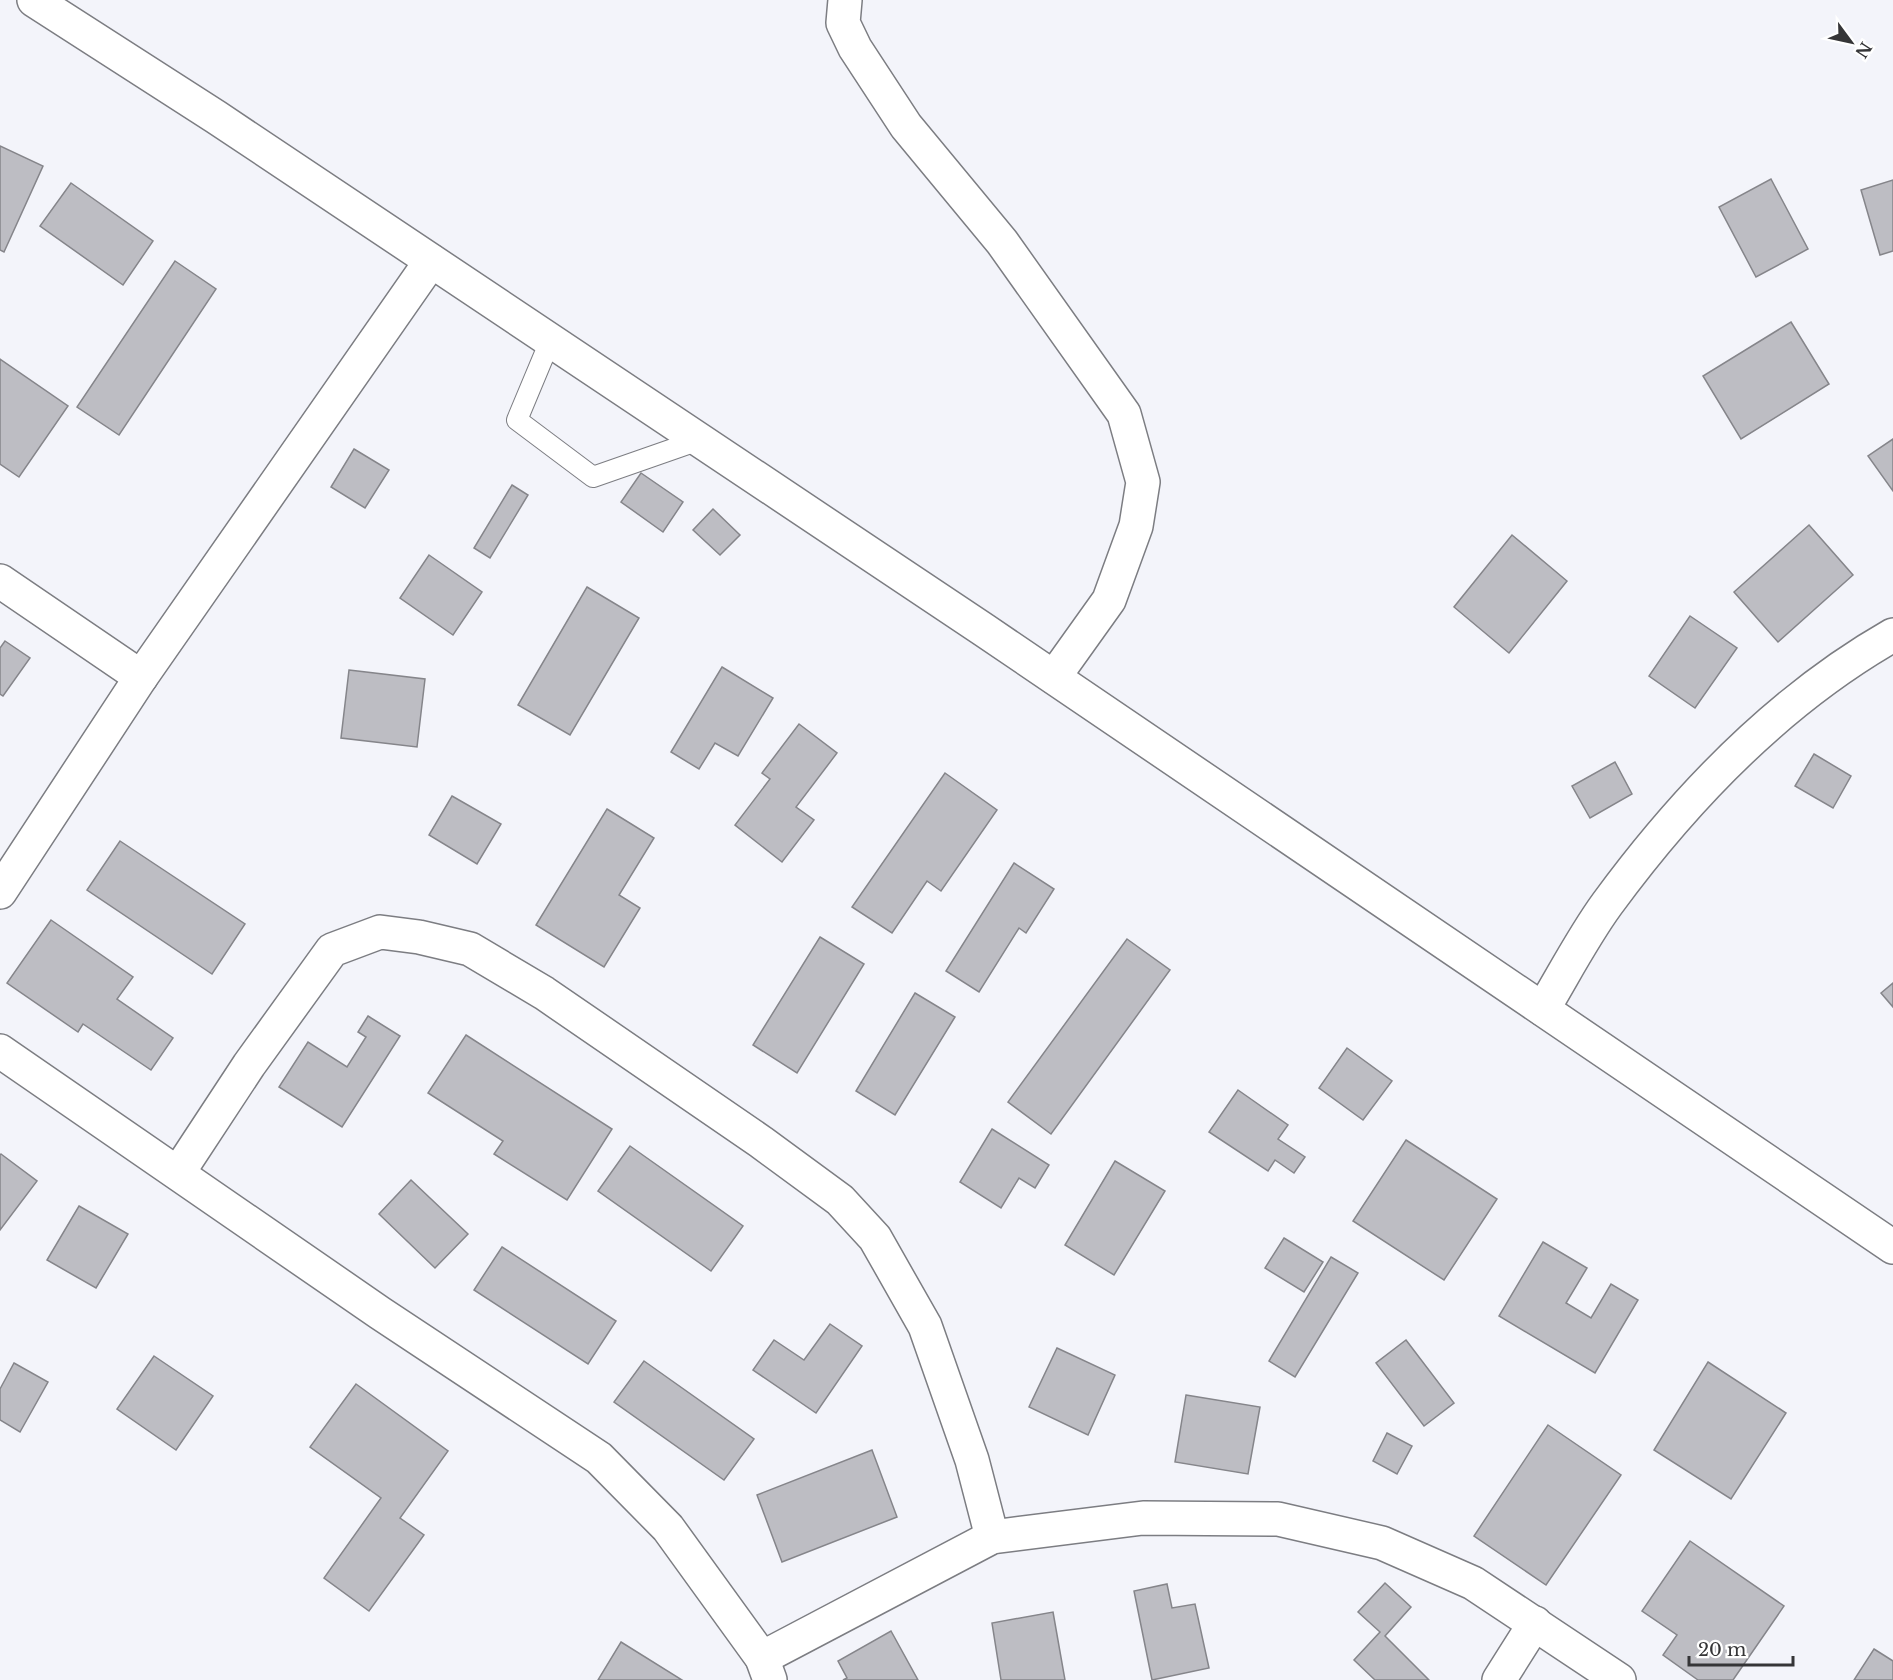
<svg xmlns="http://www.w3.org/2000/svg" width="1893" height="1680" font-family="'Libre Baskerville',serif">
  <rect width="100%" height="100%" fill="#f3f4fa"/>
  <!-- building -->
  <g fill="#bdbdc3" stroke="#85858a" stroke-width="1.5">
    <polygon points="0,146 43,166 4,252 0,250"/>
    <polygon points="1771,179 1808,249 1756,277 1719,207"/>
    <polygon points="1893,180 1893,251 1880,255 1861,190"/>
    <polygon points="71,183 153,241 123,285 40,226"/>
    <polygon points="175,261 216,289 119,435 77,407"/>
    <polygon points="1791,322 1829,384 1741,439 1703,376"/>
    <polygon points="0,359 68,406 19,477 0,464"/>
    <polygon points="1893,439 1893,491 1868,456"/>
    <polygon points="354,449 389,470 365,508 331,487"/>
    <polygon points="641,473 683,502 663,532 621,502"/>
    <polygon points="512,485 528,495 490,558 474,548"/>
    <polygon points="713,509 740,535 720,555 693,530"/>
    <polygon points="1809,525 1853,575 1778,642 1734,592"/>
    <polygon points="1512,535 1567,581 1509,653 1454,607"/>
    <polygon points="429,555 482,592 453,635 400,598"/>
    <polygon points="587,587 639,618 570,735 518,705"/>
    <polygon points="1690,616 1737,648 1695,708 1649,676"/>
    <polygon points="5,641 30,658 3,696 0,694 0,648"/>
    <polygon points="722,667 773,698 738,756 715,743 699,769 671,752"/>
    <polygon points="349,670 425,679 417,747 341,738"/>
    <polygon points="799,724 837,753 796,807 814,820 782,862 735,825 770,779 762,773"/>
    <polygon points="1814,754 1851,776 1833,808 1795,786"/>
    <polygon points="1615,762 1632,794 1590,818 1572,786"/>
    <polygon points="945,773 997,810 941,891 927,881 892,933 852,907"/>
    <polygon points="452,796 501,824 477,864 429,835"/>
    <polygon points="607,809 654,838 619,895 640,908 604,967 536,925"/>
    <polygon points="120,841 245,924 212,974 87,890"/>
    <polygon points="1014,863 1054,889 1026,933 1019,928 979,992 946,971"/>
    <polygon points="51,920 133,977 117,999 173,1038 151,1070 83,1024 78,1032 7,983"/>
    <polygon points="820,937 864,964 797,1073 753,1045"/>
    <polygon points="1127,939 1170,970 1051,1134 1008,1102"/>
    <polygon points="1893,983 1893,1007 1881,993"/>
    <polygon points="915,993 955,1017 895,1115 856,1091"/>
    <polygon points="368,1016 400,1036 342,1127 279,1087 308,1042 347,1067 366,1037 358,1032"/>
    <polygon points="466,1035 612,1129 567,1200 494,1154 503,1141 428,1093"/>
    <polygon points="1347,1048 1392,1081 1363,1120 1319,1088"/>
    <polygon points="1238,1090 1288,1125 1278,1139 1305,1157 1294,1173 1275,1160 1268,1171 1209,1132"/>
    <polygon points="992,1129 1049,1165 1035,1188 1019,1178 1001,1208 960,1182"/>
    <polygon points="1406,1140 1497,1199 1444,1280 1353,1221"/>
    <polygon points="630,1146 743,1226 711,1271 598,1191"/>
    <polygon points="1,1154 37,1181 0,1230 0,1155"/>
    <polygon points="1115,1161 1165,1191 1114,1275 1065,1245"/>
    <polygon points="411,1180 468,1234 435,1268 379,1214"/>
    <polygon points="79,1206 128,1234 96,1288 47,1260"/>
    <polygon points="1284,1238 1323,1262 1304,1292 1265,1268"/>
    <polygon points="1543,1242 1587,1268 1566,1303 1591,1318 1611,1284 1638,1300 1595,1373 1499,1316"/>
    <polygon points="502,1247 616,1321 588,1364 474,1290"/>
    <polygon points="1331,1257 1358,1273 1295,1377 1269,1361"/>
    <polygon points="830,1324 862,1346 816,1413 753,1370 774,1340 804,1360"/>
    <polygon points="1406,1340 1454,1403 1424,1426 1376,1363"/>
    <polygon points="1057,1348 1115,1375 1088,1435 1029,1407"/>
    <polygon points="154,1356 213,1396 176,1450 117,1409"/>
    <polygon points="644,1361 754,1439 724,1480 614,1402"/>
    <polygon points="1708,1362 1786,1413 1731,1499 1654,1450"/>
    <polygon points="14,1363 48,1382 20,1432 0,1420 0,1389"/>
    <polygon points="356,1384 448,1451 400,1518 424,1535 369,1611 324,1578 381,1498 310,1447"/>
    <polygon points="1186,1395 1260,1407 1248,1474 1175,1462"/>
    <polygon points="1548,1425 1621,1475 1546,1585 1474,1536"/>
    <polygon points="1387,1433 1412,1446 1397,1474 1373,1461"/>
    <polygon points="872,1450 897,1517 782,1562 757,1495"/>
    <polygon points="1690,1541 1784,1606 1733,1680 1698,1680 1663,1655 1677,1635 1642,1611"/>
    <polygon points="1385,1583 1411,1607 1385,1636 1429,1680 1375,1680 1354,1660 1380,1632 1358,1612"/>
    <polygon points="1167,1584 1172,1608 1195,1604 1209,1668 1152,1680 1134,1591"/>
    <polygon points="1053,1612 1065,1680 1001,1680 992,1623"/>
    <polygon points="891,1631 918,1680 843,1680 847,1678 838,1661"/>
    <polygon points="621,1642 682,1680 598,1680"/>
    <polygon points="1874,1649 1893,1661 1893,1680 1854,1680"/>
  </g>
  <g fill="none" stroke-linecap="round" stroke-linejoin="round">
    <defs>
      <polyline id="lane" points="550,341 517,420 593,477 699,440"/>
      <g id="street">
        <polyline points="845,0 843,23 855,48 906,126 1002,242 1124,414 1143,482 1136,526 1109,600 1054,677"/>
        <polyline points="0,581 141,677"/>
        <polyline points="0,892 141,677 431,261"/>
        <path d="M1543,1009C1564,974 1583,937 1607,904C1684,799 1779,700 1893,635"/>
        <polyline points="0,1051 380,1313 599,1458 668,1528 762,1658 770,1680"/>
        <polyline points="178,1173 249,1065 332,950 380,932 419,937 470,949 544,993 761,1142 840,1200 875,1238 925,1326 972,1460 992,1537"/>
        <polyline points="762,1658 992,1537 1143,1518 1278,1519 1382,1543 1473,1583 1619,1680"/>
        <polyline points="1499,1680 1535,1623"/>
      </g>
      <polyline id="secondary" points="34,0 216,117 984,630 1893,1247"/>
    </defs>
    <!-- lane casing -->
    <use href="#lane" stroke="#7c7d82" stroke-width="22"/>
    <!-- street casing -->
    <use href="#street" stroke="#7c7d82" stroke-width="36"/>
    <!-- secondary casing -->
    <use href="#secondary" stroke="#7c7d82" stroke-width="36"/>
    <!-- lane -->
    <use href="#lane" stroke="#fff" stroke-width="20"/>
    <!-- street -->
    <use href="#street" stroke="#fff" stroke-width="33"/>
    <!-- secondary -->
    <use href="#secondary" stroke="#fff" stroke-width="33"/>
  </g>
  <!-- north arrow -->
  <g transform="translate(1851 42) rotate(123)" stroke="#ffffff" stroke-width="4.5" paint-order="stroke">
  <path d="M0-4.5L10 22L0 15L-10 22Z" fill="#353537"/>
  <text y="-9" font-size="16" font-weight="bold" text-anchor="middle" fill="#353537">N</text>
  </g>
  <!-- scale -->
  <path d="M1689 1656v9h104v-9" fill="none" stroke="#353537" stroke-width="3"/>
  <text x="1698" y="1656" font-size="18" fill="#353537" stroke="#ffffff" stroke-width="4.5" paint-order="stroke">20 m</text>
</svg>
